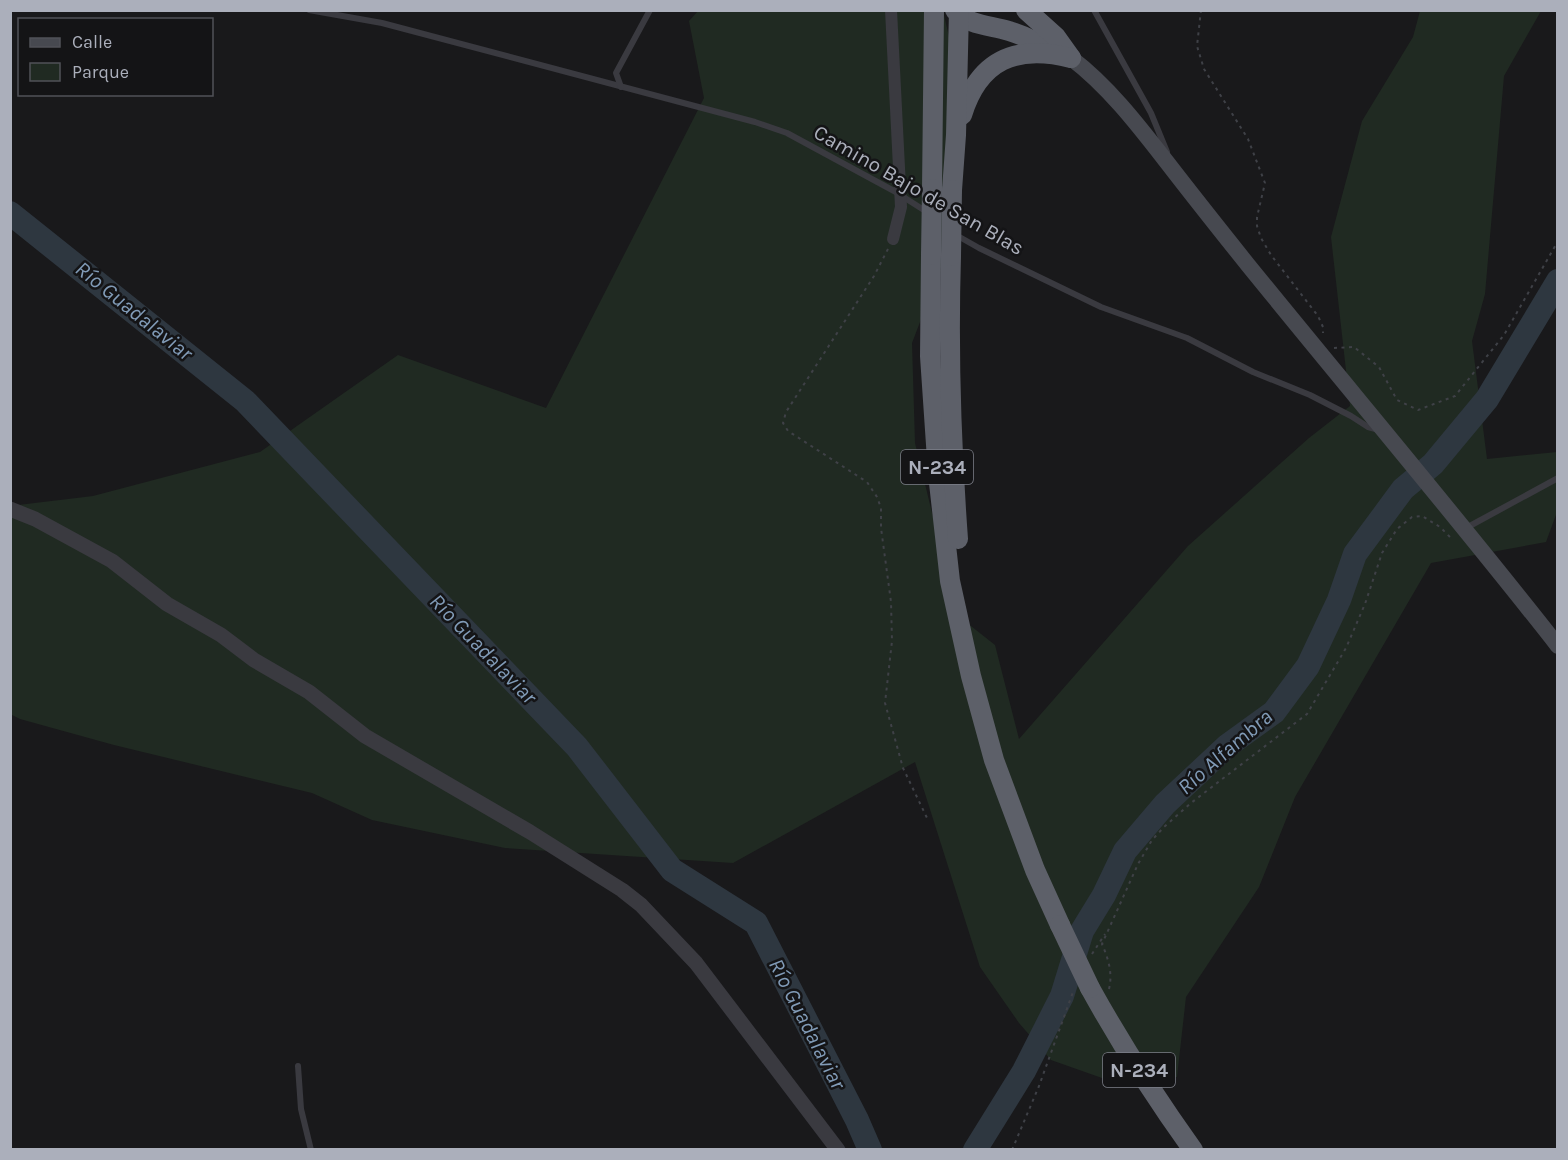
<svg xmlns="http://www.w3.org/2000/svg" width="1568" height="1160" font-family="Karla,sans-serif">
  <rect width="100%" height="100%" fill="#19191b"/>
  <!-- green -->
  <polygon fill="#202a22" points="698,11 943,11 967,113 954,233 912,343 915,443 957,615 995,645 1019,739 1188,546 1309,438 1350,406 1331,237 1362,121 1413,37 1420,11 1541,11 1504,76 1485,294 1472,341 1487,459 1557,452 1557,512 1546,542 1431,563 1295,797 1259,887 1186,997 1177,1077 1119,1084 1051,1060 1019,1023 980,967 915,762 733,863 505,848 372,820 312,793 114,745 20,719 10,714 10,506 93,496 260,452 398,355 546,408 704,98 689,21"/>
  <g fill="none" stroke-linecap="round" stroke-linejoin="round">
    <!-- river -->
    <g stroke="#2e3740" stroke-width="24">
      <polyline points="10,213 245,401 577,747 672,870 756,923 857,1120 870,1150"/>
      <polyline points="975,1150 1024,1071 1062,996 1082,931 1104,895 1125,851 1165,804 1227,746 1274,712 1308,666 1339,600 1355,554 1403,489 1433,464 1487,399 1558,281"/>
    </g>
    <!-- path -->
    <g stroke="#3f4147" stroke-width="2" stroke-dasharray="3 4.5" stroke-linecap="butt">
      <polyline points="1201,10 1197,46 1204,69 1248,139 1265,183 1257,217 1257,226 1261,238 1271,255 1318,316 1323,327 1323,333"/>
      <polyline points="888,249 874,276 786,412 783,423 788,431 867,482 877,497 881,508 881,528 891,602 892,641 885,703 903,768 928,820"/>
      <polyline points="1334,348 1354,347 1379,367 1397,400 1418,410 1455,396 1504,335 1558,241"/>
      <polyline points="1092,954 1105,934"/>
      <path d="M1109,989C1113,973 1108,958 1102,944L1138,864L1152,840L1164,827L1191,803L1307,714L1346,648L1365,604L1382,553L1397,529L1412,517L1422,516L1440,527L1452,539"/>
      <polyline points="1012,1150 1039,1086 1073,992"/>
    </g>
    <!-- service -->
    <g stroke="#3a3a40" stroke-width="6">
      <polyline points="309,10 382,23 755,122 787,133 894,191 927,212"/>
      <polyline points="1094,10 1151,113 1167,152"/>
      <polyline points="621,87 616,73 650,10"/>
      <polyline points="956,235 979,248 1101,307 1187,338 1253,372 1310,395 1351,416 1368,427 1379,430"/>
      <polyline points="1466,528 1558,478"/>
      <polyline points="298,1066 301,1109 311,1150"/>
    </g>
    <!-- minor -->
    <polyline stroke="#3a3a40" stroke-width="12" points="891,10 901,207 893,239"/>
    <!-- tertiary -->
    <polyline stroke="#3a3a40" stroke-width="15" points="10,509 35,519 112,561 167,604 221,635 254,660 309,692 365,736 530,832 622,890 641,905 696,963 838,1150"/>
    <!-- secondary -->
    <path stroke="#474950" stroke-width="16" d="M1071,58C1108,86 1138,125 1166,161C1193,196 1220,230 1248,265C1351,392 1457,517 1558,646"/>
    <!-- trunk -->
    <g stroke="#5d6069" stroke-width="20">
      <path d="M955,10C969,26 990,25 1009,31C1026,36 1041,44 1056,54"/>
      <polyline points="1026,10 1056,37 1071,58"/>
      <path d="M962,115C979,60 1016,44 1071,58"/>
      <polyline points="932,189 934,10"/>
      <polyline points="952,190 956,135 959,10"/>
      <polyline points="931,255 930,356 938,474 950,581 971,676 994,760 1035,870 1060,925"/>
      <path d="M951,256C948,352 951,443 958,539"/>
      <path d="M1090,988C1121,1044 1155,1097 1193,1150"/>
    </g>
    <!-- trunk-bridge -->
    <g stroke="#5d6069" stroke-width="20">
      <polyline points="931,255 932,189"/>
      <polyline points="951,256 952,190"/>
      <polyline points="1060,925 1090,988"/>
    </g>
  </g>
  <g text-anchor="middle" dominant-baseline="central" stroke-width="5" stroke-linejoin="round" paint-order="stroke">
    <!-- shield labels -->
    <g fill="#141416" stroke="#7e808a" stroke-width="1.5">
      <rect x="901" y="450" width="72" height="34" rx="4.5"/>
      <rect x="1103" y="1053" width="72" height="34" rx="4.5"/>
    </g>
    <g font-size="20" font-weight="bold" fill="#abafbb">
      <text x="937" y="467">N-234</text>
      <text x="1139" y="1070">N-234</text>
    </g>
    <!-- street labels -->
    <g font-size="21" fill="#abafbb" stroke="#141416">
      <text transform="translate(919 190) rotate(30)">Camino Bajo de San Blas</text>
    </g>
    <!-- water labels -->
    <g font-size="22" font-style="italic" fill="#819bb7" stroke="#141416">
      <text transform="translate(134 311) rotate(39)">Río Guadalaviar</text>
      <text transform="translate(483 649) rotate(46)">Río Guadalaviar</text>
      <text transform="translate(1225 752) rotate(-41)">Río Alfambra</text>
      <text transform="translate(807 1024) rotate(63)">Río Guadalaviar</text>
    </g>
  </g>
  <!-- border -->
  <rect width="1568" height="1160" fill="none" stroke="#abafbb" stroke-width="24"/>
  <!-- legend -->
  <rect x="18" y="18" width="195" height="78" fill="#141416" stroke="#505258" stroke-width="1.5"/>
  <rect x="30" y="38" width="30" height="9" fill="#474950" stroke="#505258" stroke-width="1.5"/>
  <text x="72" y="48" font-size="18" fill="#abafbb">Calle</text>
  <rect x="30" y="63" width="30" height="18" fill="#202a22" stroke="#505258" stroke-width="1.5"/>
  <text x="72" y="78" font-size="18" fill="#abafbb">Parque</text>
</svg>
